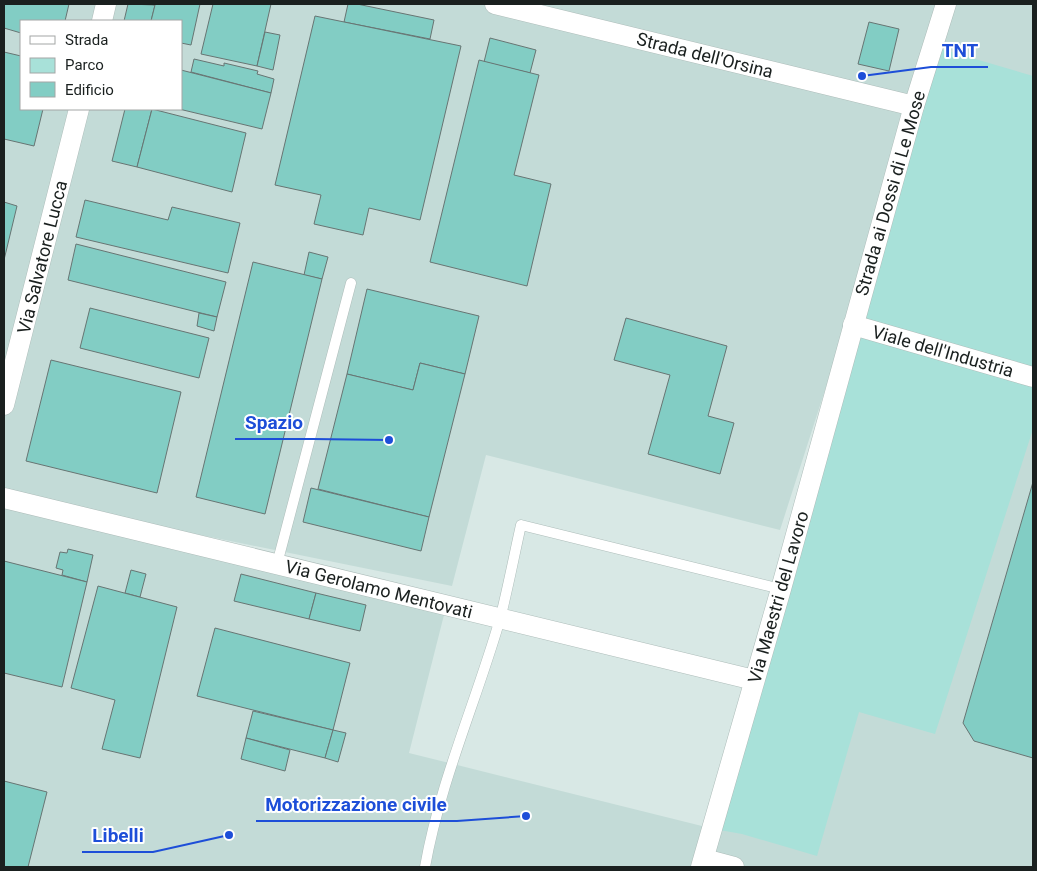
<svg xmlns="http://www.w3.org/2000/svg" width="1037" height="871" font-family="Roboto,sans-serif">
  <rect width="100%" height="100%" fill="#d8e8e5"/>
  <!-- built -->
  <path fill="#c3dbd7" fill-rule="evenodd" d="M4,4H1033V867H4V500L445,611L409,753L714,829L911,122L780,530L486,455L452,586L4,495ZM21,21H181V109H21Z"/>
  <!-- green -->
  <polygon fill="#a8e1d9" points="934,47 1033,76 1033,429 935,734 859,712 817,856 742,834 714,829"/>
  <!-- building -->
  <g fill="#82cdc4" stroke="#677573">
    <polygon points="4,4 69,4 65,21 21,21 21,33 4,28"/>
    <polygon points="128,4 155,5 151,21 124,21"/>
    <polygon points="149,4 200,4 191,45 181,43 181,21 151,21 155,5"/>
    <polygon points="213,4 271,4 257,66 201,54"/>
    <polygon points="348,4 357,4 434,20 430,39 344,22"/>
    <polygon points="315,16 461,46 420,220 369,208 363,235 314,224 321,195 275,185"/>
    <polygon points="869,22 899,29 889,71 858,64"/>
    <polygon points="265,32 280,35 273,70 257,66"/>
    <polygon points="490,38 536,50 530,73 484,62"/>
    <polygon points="4,52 21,56 21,109 43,109 34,146 4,139"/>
    <polygon points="194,59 224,66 224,63 258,71 257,74 274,79 271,93 191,72"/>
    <polygon points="479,60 539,75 514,175 551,184 527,286 430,262"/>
    <polygon points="181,70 271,93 262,129 179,109 181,109"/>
    <polygon points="125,109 152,109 137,167 112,161"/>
    <polygon points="152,109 246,133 232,192 137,167"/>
    <polygon points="85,200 168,220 172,207 240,223 228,273 76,237"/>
    <polygon points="4,202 17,206 4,260"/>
    <polygon points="76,244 226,282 217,317 68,280"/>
    <polygon points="309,252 328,257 322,279 304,275"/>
    <polygon points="253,262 322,279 265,514 196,497"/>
    <polygon points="367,289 479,316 465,374 420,363 413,390 347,374"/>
    <polygon points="90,308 209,338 199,378 80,348"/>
    <polygon points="199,313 217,317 214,331 197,326"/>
    <polygon points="626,318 727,346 708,416 734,423 720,474 648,454 670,375 614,360"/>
    <polygon points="51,360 181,392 157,493 26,461"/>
    <polygon points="420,363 465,374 429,517 318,489 347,374 413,390"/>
    <polygon points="1033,482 1033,758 974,741 963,723"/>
    <polygon points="311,488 429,517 421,551 303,522"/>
    <polygon points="68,549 93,555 87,582 62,575 63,570 56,568 60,552 67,553"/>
    <polygon points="4,561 87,582 62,687 4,673"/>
    <polygon points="131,570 146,574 140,597 125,593"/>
    <polygon points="241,574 316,593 309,619 234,601"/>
    <polygon points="98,586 177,607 140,758 102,749 115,700 71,688"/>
    <polygon points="316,593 366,605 360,631 309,619"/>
    <polygon points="215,628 350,663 333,730 197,696"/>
    <polygon points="253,711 333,730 325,758 246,738"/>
    <polygon points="333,730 346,733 338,762 325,758"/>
    <polygon points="246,738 290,750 285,771 241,759"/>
    <polygon points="4,781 47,792 28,867 4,867"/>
  </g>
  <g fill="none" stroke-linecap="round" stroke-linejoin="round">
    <defs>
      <g id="service">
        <polyline points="277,564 351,283"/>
        <path d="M425,867C440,782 476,702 500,619C508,588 514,556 521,525L781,589"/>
      </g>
      <g id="minor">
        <polyline points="495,4 914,106"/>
        <polyline points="102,21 106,4"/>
        <polyline points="853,325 1033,377"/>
        <polyline points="4,405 79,109"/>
        <polyline points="4,498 754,680"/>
        <polyline points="704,859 734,867"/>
        <polyline points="701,867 781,589 914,106 946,4"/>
      </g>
    </defs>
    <!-- service casing -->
    <use href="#service" stroke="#aebdba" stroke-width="11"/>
    <!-- minor casing -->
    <use href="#minor" stroke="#aebdba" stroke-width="21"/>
    <!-- service -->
    <use href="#service" stroke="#fff" stroke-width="10"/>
    <!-- minor -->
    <use href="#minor" stroke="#fff" stroke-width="20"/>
  </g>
  <g text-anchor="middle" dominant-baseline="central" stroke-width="4" stroke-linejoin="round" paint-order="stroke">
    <!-- street labels -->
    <g font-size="18" fill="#1a201f" stroke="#fff">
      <text transform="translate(705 55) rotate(14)">Strada dell'Orsina</text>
      <text transform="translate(890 193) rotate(-74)">Strada ai Dossi di Le Mose</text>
      <text transform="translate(42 257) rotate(-76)">Via Salvatore Lucca</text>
      <text transform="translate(943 351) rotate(16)">Viale dell'Industria</text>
      <text transform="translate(379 589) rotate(14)">Via Gerolamo Mentovati</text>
      <text transform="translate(778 597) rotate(-74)">Via Maestri del Lavoro</text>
    </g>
  </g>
  <!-- callouts -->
  <path fill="none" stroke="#1d4ed8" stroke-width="2" d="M862 76L931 67H988M389 440L313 439H235M526 816L457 821H256M229 835L153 852H82"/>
  <g fill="#1d4ed8" stroke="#fff" stroke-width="2">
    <circle cx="862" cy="76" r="5"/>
    <circle cx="389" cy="440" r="5"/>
    <circle cx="526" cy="816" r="5"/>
    <circle cx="229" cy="835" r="5"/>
  </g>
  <g font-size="19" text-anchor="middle" font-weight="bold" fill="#1d4ed8" stroke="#fff" stroke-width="4" stroke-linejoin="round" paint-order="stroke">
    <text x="960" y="57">TNT</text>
    <text x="274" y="429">Spazio</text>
    <text x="356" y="811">Motorizzazione civile</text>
    <text x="118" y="842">Libelli</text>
  </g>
  <!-- border -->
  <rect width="1037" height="871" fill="none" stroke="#1a201f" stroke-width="10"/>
  <!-- legend -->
  <rect x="20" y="20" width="162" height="90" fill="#ffffff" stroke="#a3a6a5"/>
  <rect x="30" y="36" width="25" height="8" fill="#ffffff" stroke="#a3a6a5"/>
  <text x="65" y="45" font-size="15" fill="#1a201f">Strada</text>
  <rect x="30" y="58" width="25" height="15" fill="#a8e1d9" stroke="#a3a6a5"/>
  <text x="65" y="70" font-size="15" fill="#1a201f">Parco</text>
  <rect x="30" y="82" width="25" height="15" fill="#82cdc4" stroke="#a3a6a5"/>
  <text x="65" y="95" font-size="15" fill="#1a201f">Edificio</text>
</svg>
